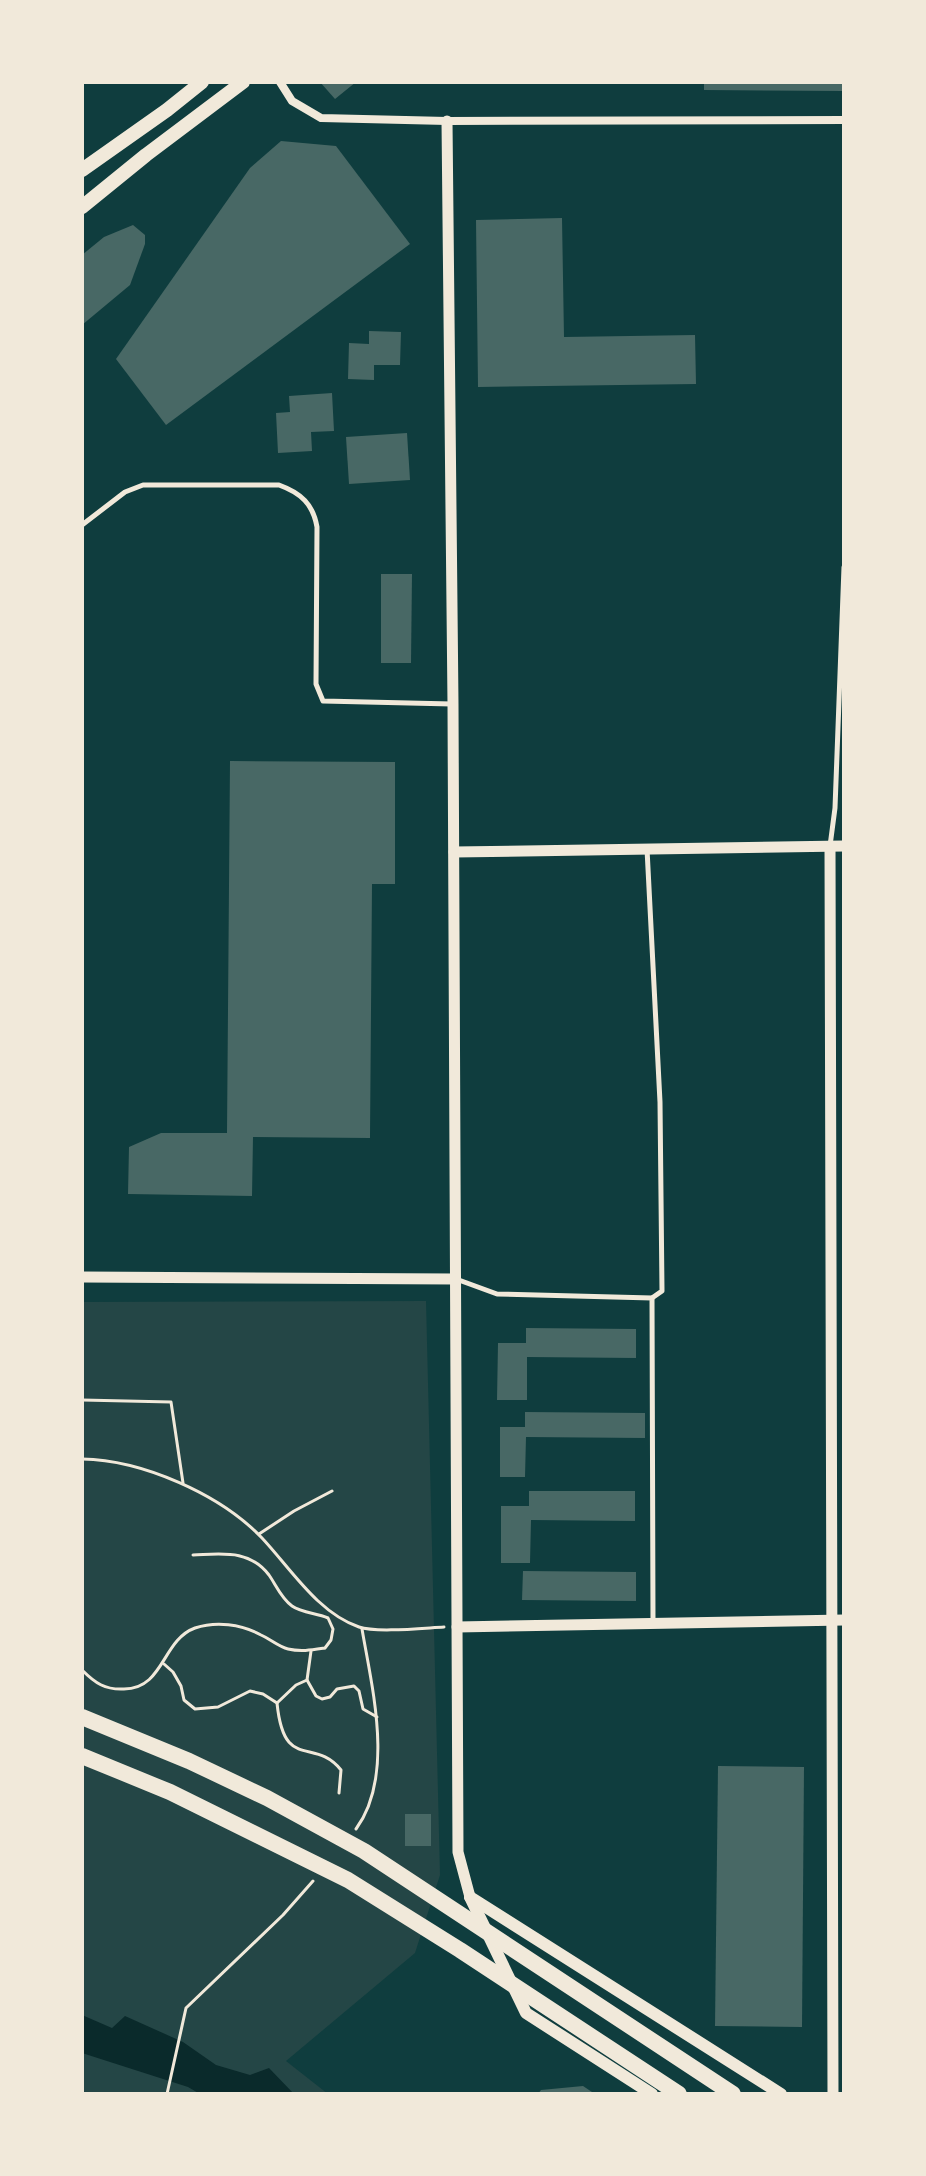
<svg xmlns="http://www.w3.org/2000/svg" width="926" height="2176" font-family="'Nunito Sans',sans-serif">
  <rect width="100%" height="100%" fill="#0f3d3e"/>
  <!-- green -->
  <polygon fill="#244646" points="426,1301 440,1875 415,1953 286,2061 328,2094 82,2094 82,1302"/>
  <!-- water -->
  <polygon fill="#0a2a2b" points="82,2015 112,2028 125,2016 183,2042 216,2065 250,2075 269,2068 294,2094 200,2094 188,2087 82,2053"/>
  <!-- building -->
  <g fill="#486865">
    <polygon points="320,82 356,82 335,99"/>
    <polygon points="704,82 844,82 844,91 704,90"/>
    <polygon points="281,141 336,146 410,244 166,425 116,359 250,168"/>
    <polygon points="562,218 564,337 695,335 696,384 478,387 476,220"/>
    <polygon points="133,225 145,235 145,244 130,285 82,325 82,255 104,237"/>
    <polygon points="369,331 401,332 400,365 374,365 374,380 348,379 349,343 369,344"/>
    <polygon points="332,393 334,431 311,432 312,451 278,453 276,413 290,412 289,396"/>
    <polygon points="407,433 410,480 349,484 346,437"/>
    <polygon points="381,574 412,574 411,663 381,663"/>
    <polygon points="230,761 395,762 395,884 372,884 370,1138 253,1137 252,1196 128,1194 129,1147 161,1133 227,1133"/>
    <polygon points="526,1328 636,1329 636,1358 527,1357 527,1400 497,1400 498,1343 526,1343"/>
    <polygon points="525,1412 645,1413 645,1438 526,1437 525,1477 500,1477 500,1427 525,1427"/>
    <polygon points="529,1491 635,1491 635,1521 531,1520 530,1563 501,1563 501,1506 529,1506"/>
    <polygon points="523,1571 636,1572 636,1601 522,1600"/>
    <polygon points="718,1766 804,1767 802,2027 715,2026"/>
    <rect x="405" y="1814" width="26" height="32"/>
    <polygon points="583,2086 595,2094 538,2094 541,2090"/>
  </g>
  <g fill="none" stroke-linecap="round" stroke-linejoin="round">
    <!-- path -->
    <g stroke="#f1e9da" stroke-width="3">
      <polyline points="82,1400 171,1402 183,1483"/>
      <path d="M82,1459C142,1460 220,1494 262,1538C291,1569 318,1613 359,1627C376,1633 424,1628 444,1627"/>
      <polyline points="259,1534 294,1511 332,1491"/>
      <path d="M164,1664L173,1672L181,1686L184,1700L195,1709L218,1707L250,1691L263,1694L277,1703C284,1773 314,1736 341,1770L339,1793"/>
      <path d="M82,1670C95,1683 105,1690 124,1689C164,1689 162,1640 195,1628C216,1621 241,1624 261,1635C270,1639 279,1647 288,1649C301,1652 312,1650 325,1648L331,1640L333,1629L328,1618C316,1613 302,1613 292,1606C281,1598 276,1585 269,1575C249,1549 222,1554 193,1555"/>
      <polyline points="307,1680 316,1696 322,1699 330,1697 337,1689 354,1686 359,1691 363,1709 377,1717"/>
      <polyline points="277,1703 296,1685 307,1680 311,1651"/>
      <path d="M356,1829C395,1776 372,1688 362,1629"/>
      <polyline points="167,2094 186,2008 283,1915 313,1881"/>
    </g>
    <!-- service -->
    <g stroke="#f1e9da" stroke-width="5">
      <path d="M82,525L125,492L143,485H279C301,493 313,504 317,527L316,684L323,701L452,704"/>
      <polyline points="830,846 835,808 844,567"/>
      <polyline points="647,849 660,1102 662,1291 652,1298"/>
      <polyline points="456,1279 497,1294 652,1298 653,1621"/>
    </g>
    <!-- minor -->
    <polyline stroke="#f1e9da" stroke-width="8" points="280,82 292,101 321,118 447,121 844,120"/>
    <!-- tertiary -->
    <g stroke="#f1e9da" stroke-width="11">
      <polyline points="447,121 453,704 458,1852 470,1897"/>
      <polyline points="830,846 833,2094"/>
      <polyline points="454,852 844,846"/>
      <polyline points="82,1277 455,1279"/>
      <polyline points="457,1627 844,1620"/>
    </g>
    <!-- secondary -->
    <g stroke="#f1e9da" stroke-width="12">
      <polyline points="470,1897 781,2094"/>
      <polyline points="470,1897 526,2013 652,2094"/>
    </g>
    <!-- primary -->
    <g stroke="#f1e9da" stroke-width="14">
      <polyline points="82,170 167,110 202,82"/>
      <polyline points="82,207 146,155 243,82"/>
    </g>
    <!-- trunk -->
    <g stroke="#f1e9da" stroke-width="16">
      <polyline points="82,1717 189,1761 267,1798 364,1851 733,2094"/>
      <polyline points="82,1756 170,1792 348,1880 460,1950 679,2094"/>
    </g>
  </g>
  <!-- border -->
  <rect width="926" height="2176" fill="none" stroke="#f1e9da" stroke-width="168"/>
</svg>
